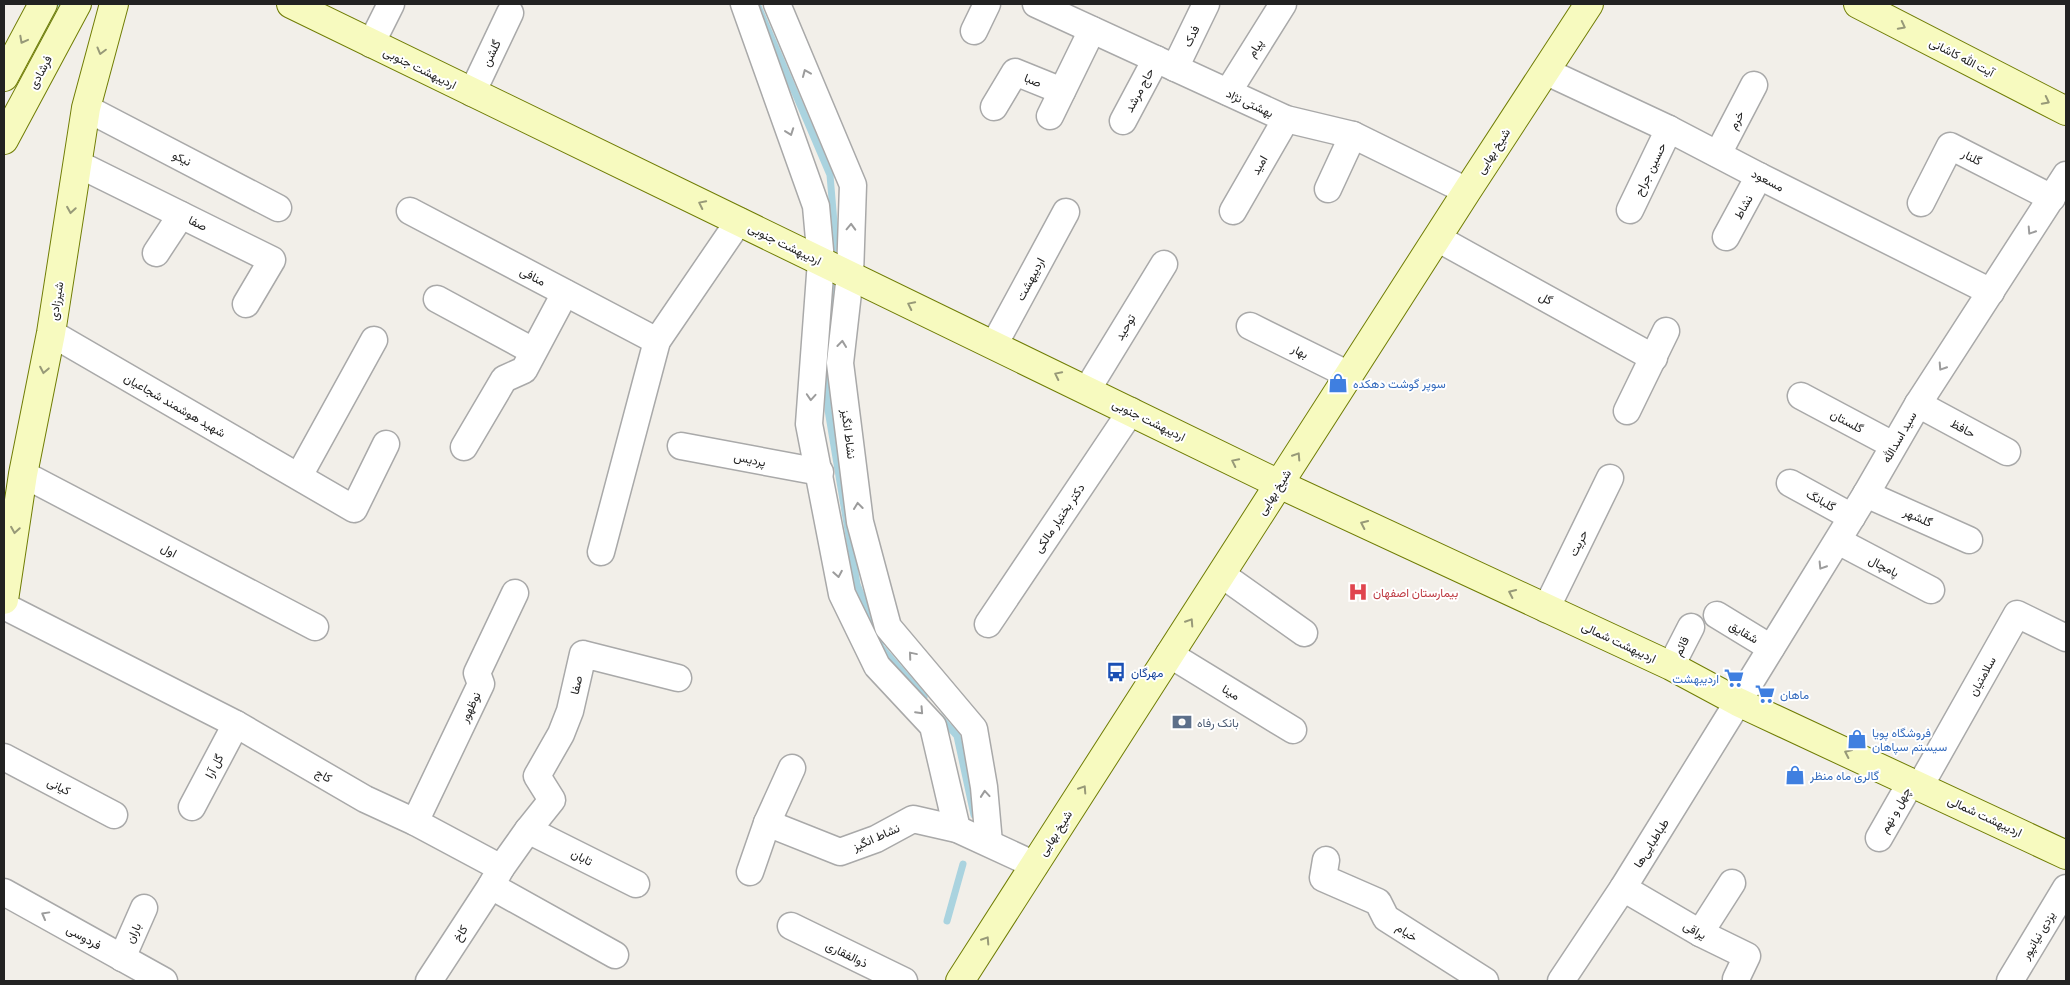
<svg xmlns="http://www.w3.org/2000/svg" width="2070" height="985" font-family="'IBM Plex Sans',Vazirmatn,sans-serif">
  <rect width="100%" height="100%" fill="#f2efe9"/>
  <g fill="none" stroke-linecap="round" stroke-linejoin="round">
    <!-- stream -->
    <g stroke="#aad3df" stroke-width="7">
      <polyline points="757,4 830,175 834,223 833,257"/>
      <polyline points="37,50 61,4"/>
      <polyline points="830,340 832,286"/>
      <polyline points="829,371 828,410 857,584 881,647 924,697"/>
      <polyline points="940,717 957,736 974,815"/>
      <polyline points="947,921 963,864"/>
    </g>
    <defs>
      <g id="street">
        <polyline points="744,4 816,206 821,261 809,424 842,594 877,666 933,726 957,829"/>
        <polyline points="777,4 853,185 850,275 840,363 860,522 888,627 974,729 984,787 989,843"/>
        <polyline points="1036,4 1286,119 1353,135 1467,191"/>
        <polyline points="974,31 987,4"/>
        <polyline points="371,44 391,4"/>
        <polyline points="1175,68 1206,4"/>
        <polyline points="1545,71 1669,129 1759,176 1991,292"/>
        <polyline points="1228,92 1283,4"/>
        <polyline points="472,93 510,13"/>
        <polyline points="994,107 1015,72 1062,91"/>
        <polyline points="86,108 278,208"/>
        <polyline points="1050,116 1092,30"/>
        <polyline points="1123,121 1156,59"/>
        <polyline points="1718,154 1754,85"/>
        <polyline points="78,164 272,260 246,304"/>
        <polyline points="1328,189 1353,135"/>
        <polyline points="1921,203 1950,146 2052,198"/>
        <polyline points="1630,210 1669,129"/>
        <polyline points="410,211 657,341"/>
        <polyline points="1233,211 1286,119"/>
        <polyline points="1726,237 1759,176"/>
        <polyline points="1437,238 1654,358"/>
        <polyline points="156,253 181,215"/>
        <polyline points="437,299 533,351"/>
        <polyline points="1250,326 1349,375"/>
        <polyline points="51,333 354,509 386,444"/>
        <polyline points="994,345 1066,212"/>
        <polyline points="1087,390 1164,264"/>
        <polyline points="1801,396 1893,445"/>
        <polyline points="1918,404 2007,452"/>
        <polyline points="1627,411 1666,331"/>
        <polyline points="681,446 820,472"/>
        <polyline points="464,447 504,379 524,370 565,293"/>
        <polyline points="23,474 315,627"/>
        <polyline points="299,476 374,340"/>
        <polyline points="1790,483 1852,517"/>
        <polyline points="1866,494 1969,540"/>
        <polyline points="1838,541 1931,590"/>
        <polyline points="601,552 657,341 739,221"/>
        <polyline points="1221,574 1304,633"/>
        <polyline points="4,606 236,724 365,799 415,822 501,868 491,886 615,955"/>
        <polyline points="1546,609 1610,478"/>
        <polyline points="1717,615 1771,648"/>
        <polyline points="988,624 1131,411"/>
        <polyline points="1169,654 1293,730"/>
        <polyline points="1671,666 1691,627"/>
        <polyline points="4,757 114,815"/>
        <polyline points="1920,786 2017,614 2066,638"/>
        <polyline points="192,807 236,724"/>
        <polyline points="415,822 481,684 477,673 515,593"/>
        <polyline points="767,823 840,852 876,839 913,819 957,829 1035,865"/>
        <polyline points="528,830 636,884"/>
        <polyline points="1879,838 1911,782"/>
        <polyline points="1326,860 1323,878 1378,902 1386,918 1485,981"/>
        <polyline points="501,868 528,830 552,800 537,776 561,734 570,711 583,654 678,678"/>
        <polyline points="750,872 767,823 792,768"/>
        <polyline points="1623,888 1700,933 1747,956 1736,979"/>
        <polyline points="4,892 164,981"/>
        <polyline points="791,926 904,981"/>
        <polyline points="1700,933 1732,883"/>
        <polyline points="122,958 144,908"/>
        <polyline points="429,981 491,886"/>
        <polyline points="1561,981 1623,888 1738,702 1866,494 1918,404 2066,175"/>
        <polyline points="2010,981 2066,888"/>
      </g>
      <g id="secondary">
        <polyline points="291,4 1279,484 1671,666 1738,702 2066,855"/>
        <polyline points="1858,4 2066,111"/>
        <polyline points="4,77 43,4"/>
        <polyline points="4,140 77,4"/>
        <polyline points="4,600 23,474 51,333 86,108 114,4"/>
        <polyline points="960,981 1467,191 1589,4"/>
      </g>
    </defs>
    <!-- street casing -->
    <use href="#street" stroke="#a9a9a9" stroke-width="29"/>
    <!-- secondary casing -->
    <use href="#secondary" stroke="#707d05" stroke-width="30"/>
    <!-- street -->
    <use href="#street" stroke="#fff" stroke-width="26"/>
    <!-- secondary -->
    <use href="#secondary" stroke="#f7fabf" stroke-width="28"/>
  </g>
  <!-- one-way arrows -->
  <defs><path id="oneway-chevron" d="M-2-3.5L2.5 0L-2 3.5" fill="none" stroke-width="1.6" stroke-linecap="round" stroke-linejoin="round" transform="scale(1.25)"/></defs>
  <g stroke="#979978">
    <use href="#oneway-chevron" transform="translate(1902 26) rotate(27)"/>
    <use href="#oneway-chevron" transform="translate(23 40) rotate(118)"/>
    <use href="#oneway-chevron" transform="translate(101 51) rotate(105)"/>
    <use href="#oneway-chevron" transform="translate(2046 101) rotate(27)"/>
    <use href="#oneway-chevron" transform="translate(702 204) rotate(-154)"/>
    <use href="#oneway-chevron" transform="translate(71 210) rotate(99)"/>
    <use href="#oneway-chevron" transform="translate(911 305) rotate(-154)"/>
    <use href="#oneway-chevron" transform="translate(44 370) rotate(101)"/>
    <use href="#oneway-chevron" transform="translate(1058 375) rotate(-154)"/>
    <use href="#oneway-chevron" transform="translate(1297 456) rotate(-57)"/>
    <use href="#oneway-chevron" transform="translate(1235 462) rotate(-154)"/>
    <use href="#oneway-chevron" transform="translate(1364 524) rotate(-155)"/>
    <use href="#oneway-chevron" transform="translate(15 530) rotate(99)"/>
    <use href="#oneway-chevron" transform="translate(1512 593) rotate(-155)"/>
    <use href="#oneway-chevron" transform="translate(1190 622) rotate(-57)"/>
    <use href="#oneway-chevron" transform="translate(1848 753) rotate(-155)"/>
    <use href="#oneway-chevron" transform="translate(1083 789) rotate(-57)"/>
    <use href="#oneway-chevron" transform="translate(986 940) rotate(-57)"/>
  </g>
  <g stroke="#9c9c9c">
    <use href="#oneway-chevron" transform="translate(806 73) rotate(-113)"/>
    <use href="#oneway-chevron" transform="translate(790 132) rotate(70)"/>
    <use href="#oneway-chevron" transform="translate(851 227) rotate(-88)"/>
    <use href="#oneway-chevron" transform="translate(2031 231) rotate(123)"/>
    <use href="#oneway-chevron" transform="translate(842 344) rotate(-84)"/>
    <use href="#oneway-chevron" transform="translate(1942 367) rotate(123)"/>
    <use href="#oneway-chevron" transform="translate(811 397) rotate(94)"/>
    <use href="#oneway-chevron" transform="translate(858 506) rotate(-97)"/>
    <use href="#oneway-chevron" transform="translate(1822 566) rotate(122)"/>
    <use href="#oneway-chevron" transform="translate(838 574) rotate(80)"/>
    <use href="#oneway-chevron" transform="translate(912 655) rotate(-130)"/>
    <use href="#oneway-chevron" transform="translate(920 711) rotate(47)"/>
    <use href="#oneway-chevron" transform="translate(985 794) rotate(-95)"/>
    <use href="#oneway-chevron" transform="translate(45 915) rotate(-151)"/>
  </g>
  <!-- icons -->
  <defs>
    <symbol id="shop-bare" viewBox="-9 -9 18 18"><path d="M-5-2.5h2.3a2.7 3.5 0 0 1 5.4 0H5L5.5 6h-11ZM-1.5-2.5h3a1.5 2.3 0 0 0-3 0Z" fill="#3f7fe0" stroke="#fff" stroke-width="2.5" paint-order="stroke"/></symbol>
    <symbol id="hospital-bare" viewBox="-9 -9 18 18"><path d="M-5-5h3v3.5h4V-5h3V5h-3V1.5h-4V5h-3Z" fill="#e0444e" stroke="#fff" stroke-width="2.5" paint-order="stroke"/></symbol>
    <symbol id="bus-bare" viewBox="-9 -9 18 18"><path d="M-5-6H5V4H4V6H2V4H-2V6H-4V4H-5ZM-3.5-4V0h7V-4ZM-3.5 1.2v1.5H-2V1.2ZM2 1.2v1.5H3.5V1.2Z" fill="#1a4fb4" stroke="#fff" stroke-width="2.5" paint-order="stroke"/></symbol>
    <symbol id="supermarket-bare" viewBox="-9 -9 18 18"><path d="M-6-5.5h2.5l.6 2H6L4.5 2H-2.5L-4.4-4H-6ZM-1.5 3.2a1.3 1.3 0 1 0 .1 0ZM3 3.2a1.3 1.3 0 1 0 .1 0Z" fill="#3f7fe0" stroke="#fff" stroke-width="2.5" paint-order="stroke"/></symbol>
    <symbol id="bank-bare" viewBox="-9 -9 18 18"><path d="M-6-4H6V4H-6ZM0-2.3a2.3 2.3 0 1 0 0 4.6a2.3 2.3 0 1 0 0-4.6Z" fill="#5c6f8a" stroke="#fff" stroke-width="2.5" paint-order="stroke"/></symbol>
  </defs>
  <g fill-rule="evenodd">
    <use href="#shop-bare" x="1324" y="369" width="28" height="28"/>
    <use href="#hospital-bare" x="1344" y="578" width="28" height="28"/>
    <use href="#bus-bare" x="1102" y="658" width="28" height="28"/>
    <use href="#supermarket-bare" x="1720" y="664" width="28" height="28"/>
    <use href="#supermarket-bare" x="1751" y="680" width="28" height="28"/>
    <use href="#bank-bare" x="1168" y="708" width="28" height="28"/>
    <use href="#shop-bare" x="1843" y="725" width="28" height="28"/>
    <use href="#shop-bare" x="1781" y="761" width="28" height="28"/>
  </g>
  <g text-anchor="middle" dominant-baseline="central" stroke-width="4" stroke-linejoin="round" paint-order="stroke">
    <!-- street labels -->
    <g font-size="12" fill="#222" stroke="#fff">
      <text transform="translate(1191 36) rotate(-64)">فدک</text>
      <text transform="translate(1255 48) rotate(-58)">پیام</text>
      <text transform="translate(491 53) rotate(-64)">گلشن</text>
      <text transform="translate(1962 57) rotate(27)">آیت الله کاشانی</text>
      <text transform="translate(420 68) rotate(26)">اردیبهشت جنوبی</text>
      <text transform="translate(40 72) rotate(-62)">فرشادی</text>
      <text transform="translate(1033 80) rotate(22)">صبا</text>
      <text transform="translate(1139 90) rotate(-62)">حاج مرشد</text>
      <text transform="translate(1250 103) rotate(25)">بهشتی نژاد</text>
      <text transform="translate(1736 120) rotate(-63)">خرم</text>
      <text transform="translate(1493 151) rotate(-57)">شیخ بهایی</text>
      <text transform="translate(1972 157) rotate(27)">گلنار</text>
      <text transform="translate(182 158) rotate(27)">نیکو</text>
      <text transform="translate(1259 165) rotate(-60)">امید</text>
      <text transform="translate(1650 169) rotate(-64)">حسین جراح</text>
      <text transform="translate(1768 180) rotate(27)">مسعود</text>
      <text transform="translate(1743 207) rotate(-61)">نشاط</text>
      <text transform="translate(198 223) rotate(26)">صفا</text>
      <text transform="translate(785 244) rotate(26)">اردیبهشت جنوبی</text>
      <text transform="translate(533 276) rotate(28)">منافی</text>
      <text transform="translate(1030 279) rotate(-62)">اردیبهشت</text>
      <text transform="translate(1546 298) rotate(29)">گل</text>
      <text transform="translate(56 301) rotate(-81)">شیرزادی</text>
      <text transform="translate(1125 327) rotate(-59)">توحید</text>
      <text transform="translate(1300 351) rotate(26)">بهار</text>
      <text transform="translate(175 405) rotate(30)">شهید هوشمند شجاعیان</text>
      <text transform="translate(1149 420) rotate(26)">اردیبهشت جنوبی</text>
      <text transform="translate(1847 421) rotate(28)">گلستان</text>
      <text transform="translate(1963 428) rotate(28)">حافظ</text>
      <text transform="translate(849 434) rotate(83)">نشاط انگیز</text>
      <text transform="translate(1899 437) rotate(-60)">سید اسدالله</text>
      <text transform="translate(750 459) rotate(11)">پردیس</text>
      <text transform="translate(1274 492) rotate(-57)">شیخ بهایی</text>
      <text transform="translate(1821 500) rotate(29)">گلبانگ</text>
      <text transform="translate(1918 517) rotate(24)">گلشهر</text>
      <text transform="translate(1059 518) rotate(-56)">دکتر بختیار مالکی</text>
      <text transform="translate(1578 543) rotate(-64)">حریت</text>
      <text transform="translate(169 550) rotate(28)">اول</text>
      <text transform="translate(1884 566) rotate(28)">پامچال</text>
      <text transform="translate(1744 632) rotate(31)">شقایق</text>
      <text transform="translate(1619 642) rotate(25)">اردیبهشت شمالی</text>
      <text transform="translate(1681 646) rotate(-64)">قائم</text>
      <text transform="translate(1982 676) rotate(-61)">سلامتیان</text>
      <text transform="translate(576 685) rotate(-77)">صفا</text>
      <text transform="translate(1231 692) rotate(31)">مینا</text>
      <text transform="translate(470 707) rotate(-65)">نوظهور</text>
      <text transform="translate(214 766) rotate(-62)">گل آرا</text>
      <text transform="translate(324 775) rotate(30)">کاج</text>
      <text transform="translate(59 786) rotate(27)">کیانی</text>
      <text transform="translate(1895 810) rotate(-61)">چهل و نهم</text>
      <text transform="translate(1985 816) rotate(25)">اردیبهشت شمالی</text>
      <text transform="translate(1055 833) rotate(-57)">شیخ بهایی</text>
      <text transform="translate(876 837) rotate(-24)">نشاط انگیز</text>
      <text transform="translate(1651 843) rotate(-58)">طباطبایی‌ها</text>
      <text transform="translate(582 857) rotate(27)">تابان</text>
      <text transform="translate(1695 930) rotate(29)">یراقی</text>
      <text transform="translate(1407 932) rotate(33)">خیام</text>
      <text transform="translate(133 933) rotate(-66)">باران</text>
      <text transform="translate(460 933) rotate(-57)">کاخ</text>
      <text transform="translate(2038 935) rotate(-59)">یزدی نیانپور</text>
      <text transform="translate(84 937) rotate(29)">فردوسی</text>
      <text transform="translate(847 954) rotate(26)">ذوالفقاری</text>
    </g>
    <!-- shop labels -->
    <g font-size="12" fill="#366cbe" stroke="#fff" text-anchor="start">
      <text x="1353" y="383">سوپر گوشت دهکده</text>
      <text x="1719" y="678" text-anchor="end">اردیبهشت</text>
      <text x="1780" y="694">ماهان</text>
      <text x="1872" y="732">فروشگاه پویا<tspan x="1872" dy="14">سیستم سپاهان</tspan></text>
      <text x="1810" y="775">گالری ماه منظر</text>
    </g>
    <!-- health labels -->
    <g font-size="12" fill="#be3a42" stroke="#fff" text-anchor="start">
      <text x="1373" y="592">بیمارستان اصفهان</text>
    </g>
    <!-- transit labels -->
    <g font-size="12" fill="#164399" stroke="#fff" text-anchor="start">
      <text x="1131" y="672">مهرگان</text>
    </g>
    <!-- service labels -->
    <g font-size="12" fill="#4e5e75" stroke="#fff" text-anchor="start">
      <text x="1197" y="722">بانک رفاه</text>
    </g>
  </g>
  <!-- border -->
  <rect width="2070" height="985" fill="none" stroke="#222222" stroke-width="10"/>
</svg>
